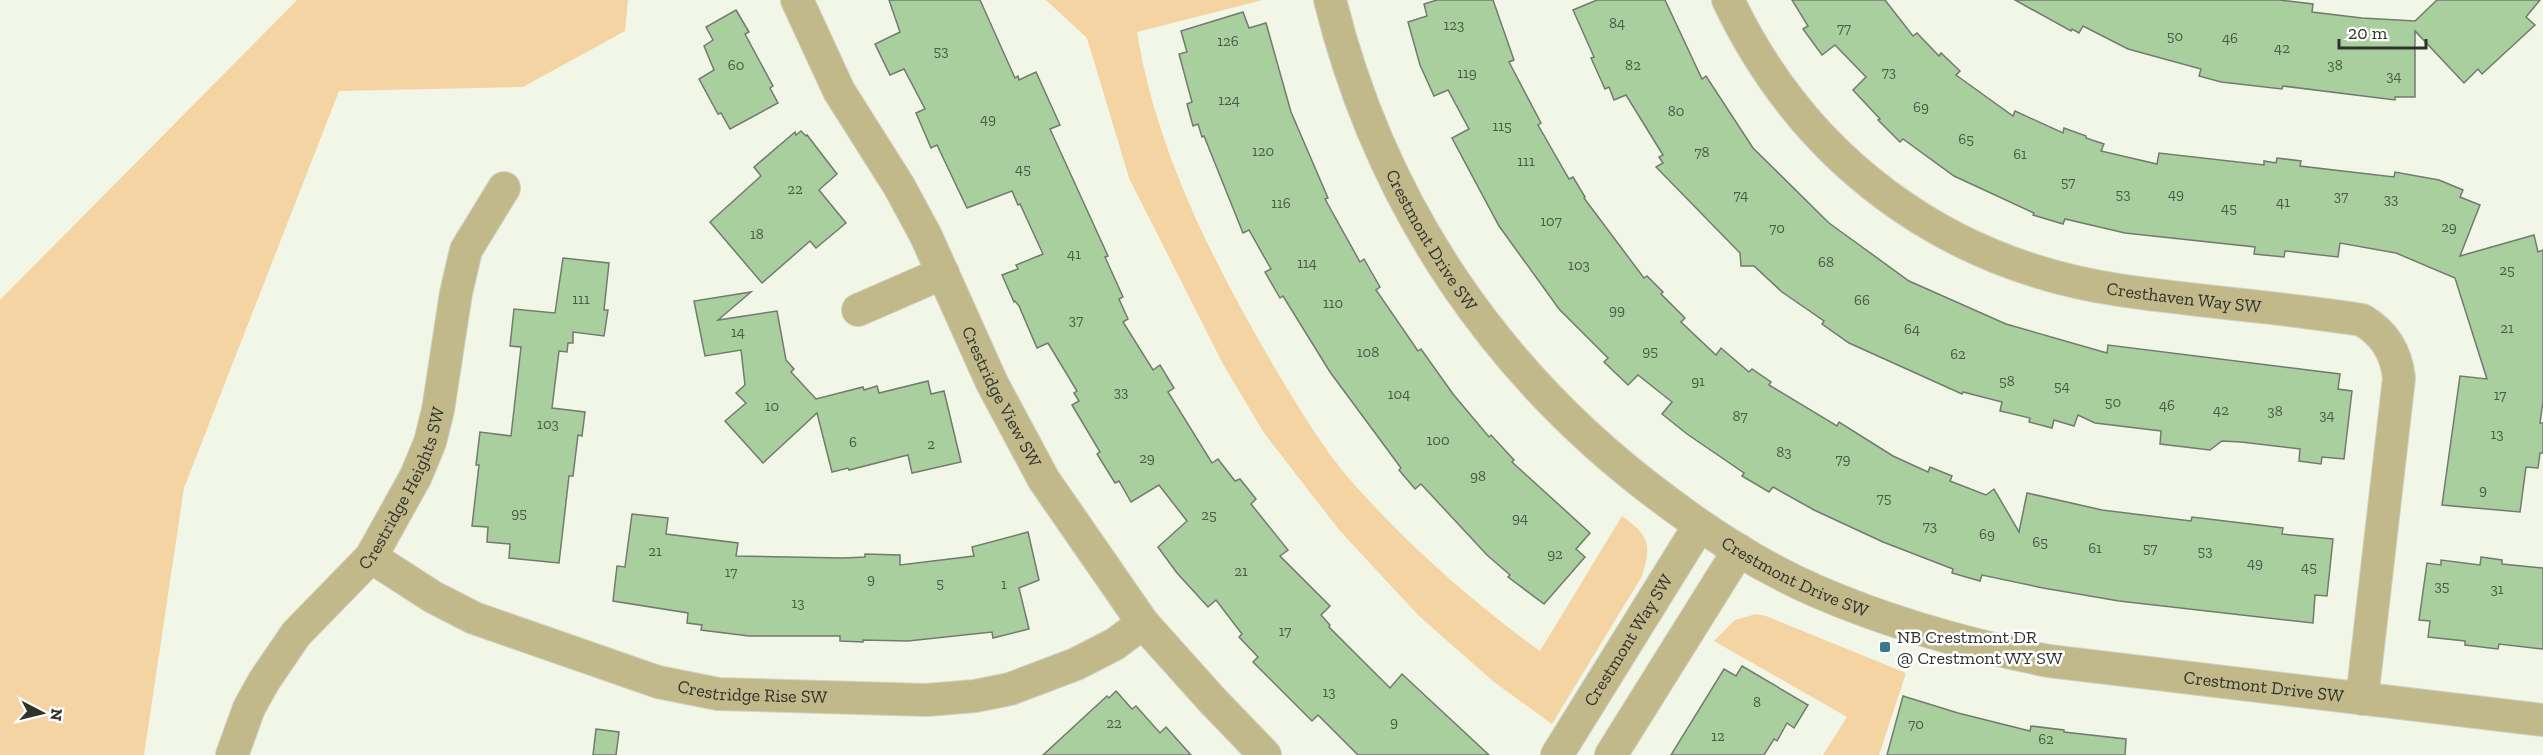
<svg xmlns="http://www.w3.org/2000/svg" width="2543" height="755" font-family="'Zilla Slab',serif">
  <rect width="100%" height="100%" fill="#f2f6e7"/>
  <!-- green -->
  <g fill="#f4d4a2">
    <polygon points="297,0 628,0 625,31 523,87 339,91 184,488 144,755 0,755 0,300"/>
    <path d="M1046,0H1263L1137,32C1156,149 1210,256 1269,358C1294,400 1320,445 1352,482C1408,545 1472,602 1540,651L1622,516C1649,536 1652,543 1642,576L1552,724L1494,682L1419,616L1340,531L1264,433L1223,364L1129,178L1087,38Z"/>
    <polygon points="1756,614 1766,616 1906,673 1879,755 1823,755 1847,717 1714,641 1735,620"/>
  </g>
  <!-- building -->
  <g fill="#a8cf9d" stroke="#727b6f" stroke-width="1.5">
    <polygon points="889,0 980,0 1015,78 1018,76 1019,80 1036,72 1060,125 1050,129 1108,256 1105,257 1123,297 1119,299 1128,319 1123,322 1153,370 1160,365 1174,388 1168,392 1212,463 1218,459 1235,481 1240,479 1256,499 1251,504 1288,550 1280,556 1330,606 1321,615 1330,625 1329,627 1390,688 1402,674 1489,755 1358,755 1318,715 1312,721 1253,662 1258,657 1239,637 1242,634 1216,600 1208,607 1177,573 1158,547 1187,521 1159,485 1131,502 1119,481 1115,483 1097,454 1100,452 1072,405 1079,401 1074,393 1077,391 1048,343 1037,348 1019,306 1015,301 1014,302 1002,275 1018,269 1016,265 1043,254 1020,204 1018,205 1012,191 967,208 937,145 931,148 916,113 925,109 904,69 890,75 875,44 900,32"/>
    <polygon points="1437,0 1493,0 1514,60 1509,62 1541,123 1538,125 1569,179 1573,177 1585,197 1584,198 1644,278 1647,276 1663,292 1661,294 1685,318 1681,322 1716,355 1721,348 1749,372 1752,369 1771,382 1769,385 1837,426 1839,422 1893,456 1928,472 1930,467 1952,476 1950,481 1986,495 1994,489 2019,532 2027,493 2102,510 2191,521 2192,517 2283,528 2282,534 2333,539 2327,596 2315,595 2313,623 2119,601 2043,588 1982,575 1980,581 1952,573 1953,569 1883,542 1814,510 1773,487 1769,492 1742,476 1744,473 1687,434 1662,414 1672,402 1638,375 1628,385 1604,362 1608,358 1559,309 1499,226 1452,138 1469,129 1448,90 1434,96 1420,65 1408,22 1427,16 1424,4"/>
    <polygon points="1597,0 1665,0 1702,79 1706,76 1753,148 1829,223 1909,281 2006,324 2107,353 2108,345 2340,374 2338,389 2352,391 2344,459 2322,457 2321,464 2299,461 2300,449 2241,442 2222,441 2210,450 2160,444 2161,431 2095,423 2078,415 2074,426 2054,420 2052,428 2029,422 2030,418 2000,411 2002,402 1963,392 1962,394 1849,343 1822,324 1824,321 1782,292 1754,266 1741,266 1740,253 1656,167 1663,163 1659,157 1663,155 1626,95 1614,100 1609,87 1605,89 1591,58 1594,57 1573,10"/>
    <polygon points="1792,0 1885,0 1913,36 1917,33 1939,56 1941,53 1960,71 1956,75 2013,116 2015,111 2063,133 2064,128 2086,136 2086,138 2104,144 2101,151 2157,164 2159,153 2264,165 2264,161 2276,163 2277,158 2301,161 2300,166 2394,177 2395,172 2439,180 2463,190 2460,197 2480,205 2460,256 2534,235 2538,252 2543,250 2543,401 2540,423 2543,423 2543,453 2540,453 2538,468 2526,467 2520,512 2442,505 2460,376 2487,379 2455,278 2396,253 2340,243 2338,257 2285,251 2284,257 2254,254 2255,247 2125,233 2065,219 2063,224 2033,215 2034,213 1954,176 1903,139 1900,142 1878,120 1880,119 1853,90 1866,77 1835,45 1822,55 1803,29 1808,26"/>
    <polygon points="2015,0 2279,0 2313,4 2312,12 2362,18 2415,21 2437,0 2540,0 2526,17 2535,25 2482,74 2478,69 2464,83 2415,31 2415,97 2395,97 2395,100 2283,86 2282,89 2221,82 2199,76 2201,69 2128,49 2083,26 2079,33 2072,29 2071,31"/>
    <polygon points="736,10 749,32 745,34 773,86 770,88 778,103 730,129 721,113 718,114 699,79 714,70 704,46 713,40 706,27"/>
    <polygon points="1243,12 1249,28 1266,23 1291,112 1328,198 1325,199 1360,262 1364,259 1380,287 1376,290 1418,351 1421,349 1453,394 1489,437 1491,435 1514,460 1512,462 1590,533 1576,549 1585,557 1544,604 1508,577 1510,575 1487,555 1421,484 1415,489 1399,470 1401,468 1330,372 1283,296 1280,298 1265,272 1271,269 1249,230 1243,233 1204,136 1202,137 1198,124 1193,126 1187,104 1192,102 1179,54 1187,52 1181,31"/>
    <polygon points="801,131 806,136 807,135 837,174 819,190 846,223 816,248 810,241 762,283 710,222 761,176 754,167 795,132 796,135"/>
    <polygon points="563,258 609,263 604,310 608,310 604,336 573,332 573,343 568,343 567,352 559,351 552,408 585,412 582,436 578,435 573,476 569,476 559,563 509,558 510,544 487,542 488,527 472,526 479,465 476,465 480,432 511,436 521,347 510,346 514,309 555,313"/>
    <polygon points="751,292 718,320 777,311 786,360 794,369 791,372 816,399 863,387 864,390 877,386 879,393 928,381 931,394 944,391 961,462 912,473 908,455 849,470 848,468 832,472 817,413 763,463 725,421 746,403 736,393 745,385 741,350 705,356 694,301"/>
    <polygon points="632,514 668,518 666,534 738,543 736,556 843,558 865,557 865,554 900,555 900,565 974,556 972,547 1028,532 1039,580 1019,588 1029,629 993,638 992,632 908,641 863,640 863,642 840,641 840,636 749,636 701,630 702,625 687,623 688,613 613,601 617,566 625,567"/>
    <polygon points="2481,557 2502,560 2502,564 2543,568 2543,649 2499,644 2498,649 2465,645 2465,641 2428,637 2430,621 2419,620 2427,563 2441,565 2441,560 2480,565"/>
    <polygon points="1742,666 1808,705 1794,728 1787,723 1777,741 1774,739 1764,755 1671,755 1724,669 1736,676"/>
    <polygon points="1116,691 1132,709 1136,706 1160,733 1166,727 1191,755 1043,755 1107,696 1109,698"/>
    <polygon points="1903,696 1958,713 2030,731 2031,726 2064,730 2064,732 2126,739 2125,755 1887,755"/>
    <polygon points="596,729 619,732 616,755 593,755"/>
  </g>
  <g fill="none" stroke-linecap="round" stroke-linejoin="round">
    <defs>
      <g id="minor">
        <path id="s1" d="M797,0L839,91L899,186L926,236L992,383L1044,480L1143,623L1212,700L1265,755"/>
        <path id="s2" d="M1330,0C1381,206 1497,377 1669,503C1714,537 1764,568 1816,591C1892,624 1968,645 2049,661L2543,720"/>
        <path id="s3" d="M1728,0C1804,160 1944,264 2119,290C2199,302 2281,307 2362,320C2384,333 2396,351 2399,378L2362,699"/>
        <polyline points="858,310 943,273"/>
        <path id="s4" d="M371,557L433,597L474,618L658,682L718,694L927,700L975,696L1010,689L1076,664L1115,644L1143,623"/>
        <path id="s5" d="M232,755L249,708L264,681L296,634L371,557L416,476L430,442L438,410L456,293L466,250L504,188"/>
        <path id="s6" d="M1557,755L1699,526"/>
        <polyline points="1611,755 1739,550"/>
      </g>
    </defs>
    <!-- minor casing -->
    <use href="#minor" stroke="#cfd3c5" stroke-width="34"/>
    <!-- minor -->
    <use href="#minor" stroke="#c2b98a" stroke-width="32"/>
  </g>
  <!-- markers -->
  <rect fill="#38798b" stroke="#fff" stroke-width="2" x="1879" y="641" width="12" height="12" rx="3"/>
  <g text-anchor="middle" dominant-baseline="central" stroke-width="5" stroke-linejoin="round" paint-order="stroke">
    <!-- number labels -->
    <g font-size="15" fill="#4e5948">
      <text x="1617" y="23">84</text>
      <text x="1454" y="25">123</text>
      <text x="1844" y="28">77</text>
      <text x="2175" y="36">50</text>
      <text x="2230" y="38">46</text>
      <text x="1228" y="41">126</text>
      <text x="2282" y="48">42</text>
      <text x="941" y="51">53</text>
      <text x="736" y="65">60</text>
      <text x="1633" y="65">82</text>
      <text x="2335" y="65">38</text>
      <text x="1889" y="72">73</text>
      <text x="1467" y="73">119</text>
      <text x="2394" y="76">34</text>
      <text x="1229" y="100">124</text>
      <text x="1921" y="107">69</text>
      <text x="1676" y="111">80</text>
      <text x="988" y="119">49</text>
      <text x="1502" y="126">115</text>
      <text x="1966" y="139">65</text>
      <text x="1263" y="151">120</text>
      <text x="1702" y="152">78</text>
      <text x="2020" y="154">61</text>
      <text x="1526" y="161">111</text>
      <text x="1023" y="169">45</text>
      <text x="2068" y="182">57</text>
      <text x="795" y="189">22</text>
      <text x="2123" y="194">53</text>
      <text x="2176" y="194">49</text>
      <text x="1741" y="195">74</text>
      <text x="2341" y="196">37</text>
      <text x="2391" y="199">33</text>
      <text x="2283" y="202">41</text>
      <text x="1281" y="203">116</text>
      <text x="2229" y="208">45</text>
      <text x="1551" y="221">107</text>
      <text x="2449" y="227">29</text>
      <text x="1777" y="228">70</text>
      <text x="757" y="234">18</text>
      <text x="1074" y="254">41</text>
      <text x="1826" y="262">68</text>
      <text x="1307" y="263">114</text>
      <text x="1579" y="265">103</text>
      <text x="2507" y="270">25</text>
      <text x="581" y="299">111</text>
      <text x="1862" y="300">66</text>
      <text x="1333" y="303">110</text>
      <text x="1617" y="310">99</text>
      <text x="1076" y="320">37</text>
      <text x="2507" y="328">21</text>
      <text x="1912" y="329">64</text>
      <text x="738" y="332">14</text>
      <text x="1650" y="351">95</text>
      <text x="1368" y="352">108</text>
      <text x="1958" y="354">62</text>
      <text x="1698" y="381">91</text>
      <text x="2007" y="381">58</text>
      <text x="2062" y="386">54</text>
      <text x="1121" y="392">33</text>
      <text x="1399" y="394">104</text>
      <text x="2500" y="395">17</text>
      <text x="2113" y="402">50</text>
      <text x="2167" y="405">46</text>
      <text x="772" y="406">10</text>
      <text x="2221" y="410">42</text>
      <text x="2275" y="411">38</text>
      <text x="2327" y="415">34</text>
      <text x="1740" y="416">87</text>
      <text x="548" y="424">103</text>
      <text x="2497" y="434">13</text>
      <text x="1438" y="440">100</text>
      <text x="853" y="442">6</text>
      <text x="931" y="444">2</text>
      <text x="1784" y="452">83</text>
      <text x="1147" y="458">29</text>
      <text x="1843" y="459">79</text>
      <text x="1478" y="476">98</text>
      <text x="2483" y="490">9</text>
      <text x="1884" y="498">75</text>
      <text x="519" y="513">95</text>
      <text x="1209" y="515">25</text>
      <text x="1520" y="518">94</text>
      <text x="1930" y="526">73</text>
      <text x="1987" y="534">69</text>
      <text x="2040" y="542">65</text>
      <text x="2095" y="548">61</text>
      <text x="2150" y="548">57</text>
      <text x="655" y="551">21</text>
      <text x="2205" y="551">53</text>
      <text x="1555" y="554">92</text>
      <text x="2255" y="563">49</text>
      <text x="2309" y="567">45</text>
      <text x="1241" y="571">21</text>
      <text x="731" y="572">17</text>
      <text x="871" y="579">9</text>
      <text x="940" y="583">5</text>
      <text x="1004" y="584">1</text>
      <text x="2442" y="586">35</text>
      <text x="2497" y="589">31</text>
      <text x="798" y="603">13</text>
      <text x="1285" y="631">17</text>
      <text x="1329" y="692">13</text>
      <text x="1757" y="702">8</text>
      <text x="1394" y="722">9</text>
      <text x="1114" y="723">22</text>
      <text x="1916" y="724">70</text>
      <text x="1718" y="736">12</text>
      <text x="2046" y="739">62</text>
    </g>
    <!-- street labels -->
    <g font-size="18" fill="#30322c" stroke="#fff">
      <text stroke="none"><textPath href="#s2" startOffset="262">Crestmont Drive SW</textPath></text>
      <text stroke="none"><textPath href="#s3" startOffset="573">Cresthaven Way SW</textPath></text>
      <text stroke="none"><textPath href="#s1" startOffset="447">Crestridge View SW</textPath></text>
      <text stroke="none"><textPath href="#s5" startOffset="321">Crestridge Heights SW</textPath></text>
      <text stroke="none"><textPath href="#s2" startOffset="766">Crestmont Drive SW</textPath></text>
      <text stroke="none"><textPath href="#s6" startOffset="135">Crestmont Way SW</textPath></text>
      <text stroke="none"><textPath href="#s2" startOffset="1251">Crestmont Drive SW</textPath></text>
      <text stroke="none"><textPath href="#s4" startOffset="410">Crestridge Rise SW</textPath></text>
    </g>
    <!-- poi labels -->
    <g font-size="18" fill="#30322c" stroke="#fff" text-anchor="start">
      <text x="1897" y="637">NB Crestmont DR<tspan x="1897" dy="21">@ Crestmont WY SW</tspan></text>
    </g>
  </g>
  <!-- north arrow -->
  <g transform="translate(42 713) rotate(97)" stroke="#ffffff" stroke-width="4.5" paint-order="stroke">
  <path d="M0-4.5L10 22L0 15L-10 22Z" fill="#30322c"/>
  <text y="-9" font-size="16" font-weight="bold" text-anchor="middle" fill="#30322c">N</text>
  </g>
  <!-- scale -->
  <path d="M2339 39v9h87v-9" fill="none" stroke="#30322c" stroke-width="3"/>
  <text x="2348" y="39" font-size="18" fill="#30322c" stroke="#ffffff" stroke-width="4.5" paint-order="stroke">20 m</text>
</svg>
